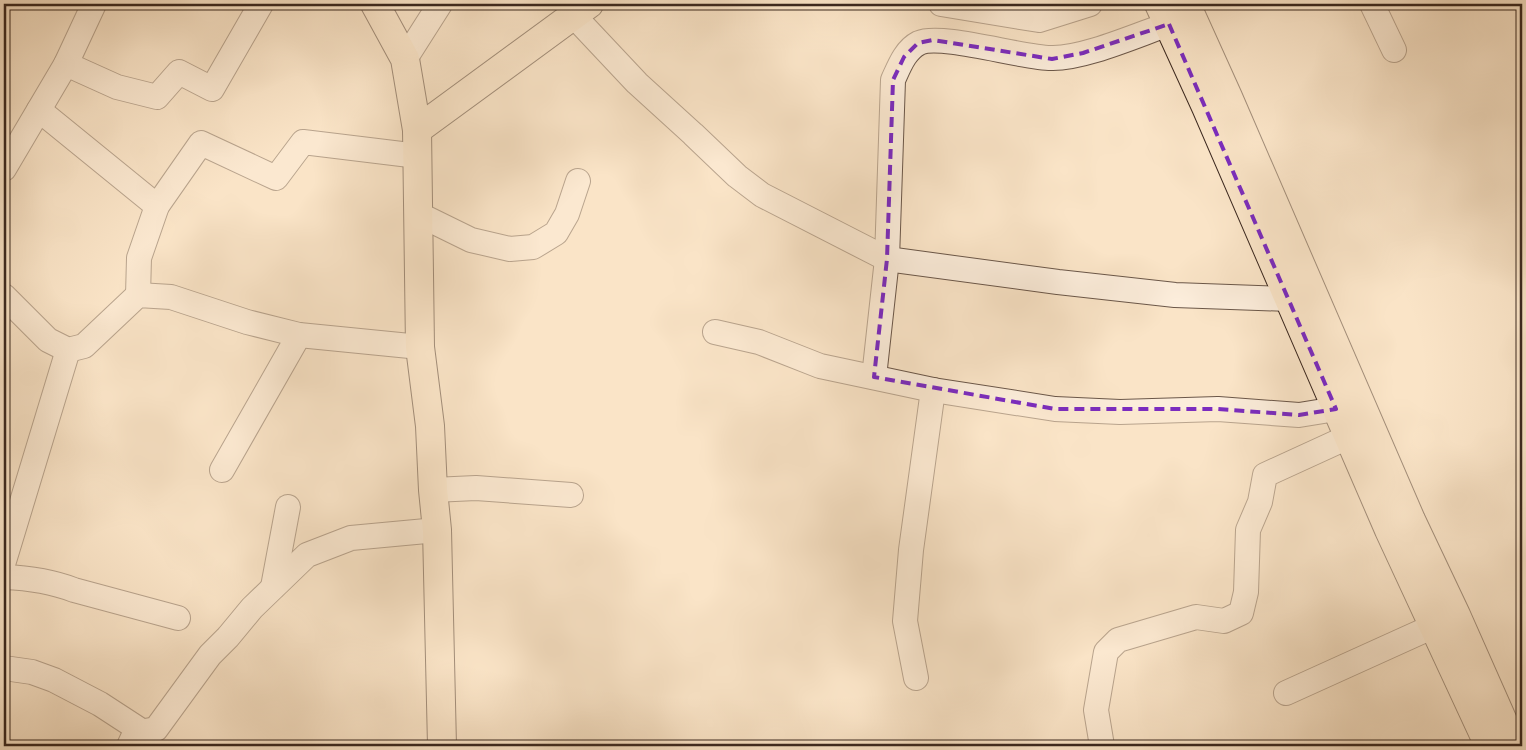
<svg xmlns="http://www.w3.org/2000/svg" width="1526" height="750" font-family="'EB Garamond',serif">
  <rect width="100%" height="100%" fill="#fae4c7"/>
  <filter id="stains"><feTurbulence type="fractalNoise" baseFrequency=".004" numOctaves="4"/><feColorMatrix values="0 0 0 0 .2 0 0 0 0 .09 0 0 0 0 .02 0 0 0 .5 -.17"/></filter>
  <radialGradient id="worn" r=".72"><stop offset=".6" stop-color="#630" stop-opacity="0"/><stop offset="1" stop-color="#630" stop-opacity=".3"/></radialGradient>
  <g fill="none" stroke-linecap="round" stroke-linejoin="round">
    <defs>
      <g id="minor">
        <polyline points="941,4 1039,20 1090,4"/>
        <polyline points="1372,4 1394,50"/>
        <polyline points="573,15 637,83 693,134 737,176 762,195 887,259 1058,282 1175,295 1289,299"/>
        <polyline points="405,59 440,4"/>
        <polyline points="66,64 117,87 157,97 179,72 212,89 261,4"/>
        <polyline points="39,110 157,206"/>
        <polyline points="4,169 66,64 94,4"/>
        <polyline points="418,214 471,240 510,249 533,247 556,233 567,214 578,181"/>
        <polyline points="138,295 139,258 157,206 201,143 276,178 303,142 418,156"/>
        <polyline points="4,296 48,340 68,350 84,346 138,295 171,297 247,322 299,335 420,347"/>
        <polyline points="715,332 759,342 820,366 933,390 1055,409 1120,412 1218,409 1299,415 1336,409"/>
        <path d="M874,377L887,259L893,80C899,67 905,50 919,43C941,33 1022,58 1051,58C1083,59 1137,35 1169,24"/>
        <polyline points="222,470 299,335"/>
        <polyline points="433,490 476,488 571,495"/>
        <polyline points="4,561 68,350"/>
        <path d="M4,577C29,578 51,581 74,590L178,618"/>
        <polyline points="273,587 288,507"/>
        <polyline points="4,669 4,668 32,672 54,680 100,704 143,732"/>
        <polyline points="916,678 905,621 911,550 933,390"/>
        <polyline points="1286,693 1434,626"/>
        <polyline points="129,746 135,733 156,729 210,655 228,637 252,608 307,555 351,538 437,530"/>
        <polyline points="1102,746 1096,710 1106,652 1118,640 1196,617 1224,621 1241,613 1246,592 1248,530 1260,502 1265,475 1348,437 1366,433"/>
      </g>
      <g id="major">
        <polyline points="375,4 405,59 417,130 420,347 430,426 433,490 437,530 442,746"/>
        <polyline points="1159,4 1206,107 1389,530 1485,737 1491,746"/>
        <polyline points="1186,4 1228,97 1411,520 1456,615 1514,746"/>
        <polyline points="417,130 589,4"/>
      </g>
    </defs>
    <!-- minor casing -->
    <use href="#minor" stroke="#6b5749" stroke-width="26"/>
    <!-- major casing -->
    <use href="#major" stroke="#3b281f" stroke-width="30"/>
    <!-- minor -->
    <use href="#minor" stroke="#fceddb" stroke-width="24"/>
    <!-- major -->
    <use href="#major" stroke="#fae4c7" stroke-width="28"/>
  </g>
  <!-- marked area -->
  <path d="M0 0H1526V750H0ZM1169,24L1336,409L1299,415L1218,409H1055L874,377L887,259L893,80L904,57L918,43L933,40L1052,59L1083,53Z" fill="#fae4c7" fill-opacity=".55" fill-rule="evenodd"/>
  <path fill="none" stroke="#7b2cbf" stroke-width="4" stroke-dasharray="10 6" stroke-linejoin="round" d="M1169,24L1336,409L1299,415L1218,409H1055L874,377L887,259L893,80L904,57L918,43L933,40L1052,59L1083,53Z"/>
  <!-- margin -->
  <rect width="1526" height="750" fill="none" stroke="#fae4c7" stroke-width="20"/>
  <rect x="5" y="5" width="1516" height="740" fill="none" stroke="#3b281f" stroke-width="2.5"/>
  <rect x="10" y="10" width="1506" height="730" fill="none" stroke="#3b281f"/>
  <rect width="100%" height="100%" filter="url(#stains)"/>
  <rect width="100%" height="100%" fill="url(#worn)"/>
</svg>
